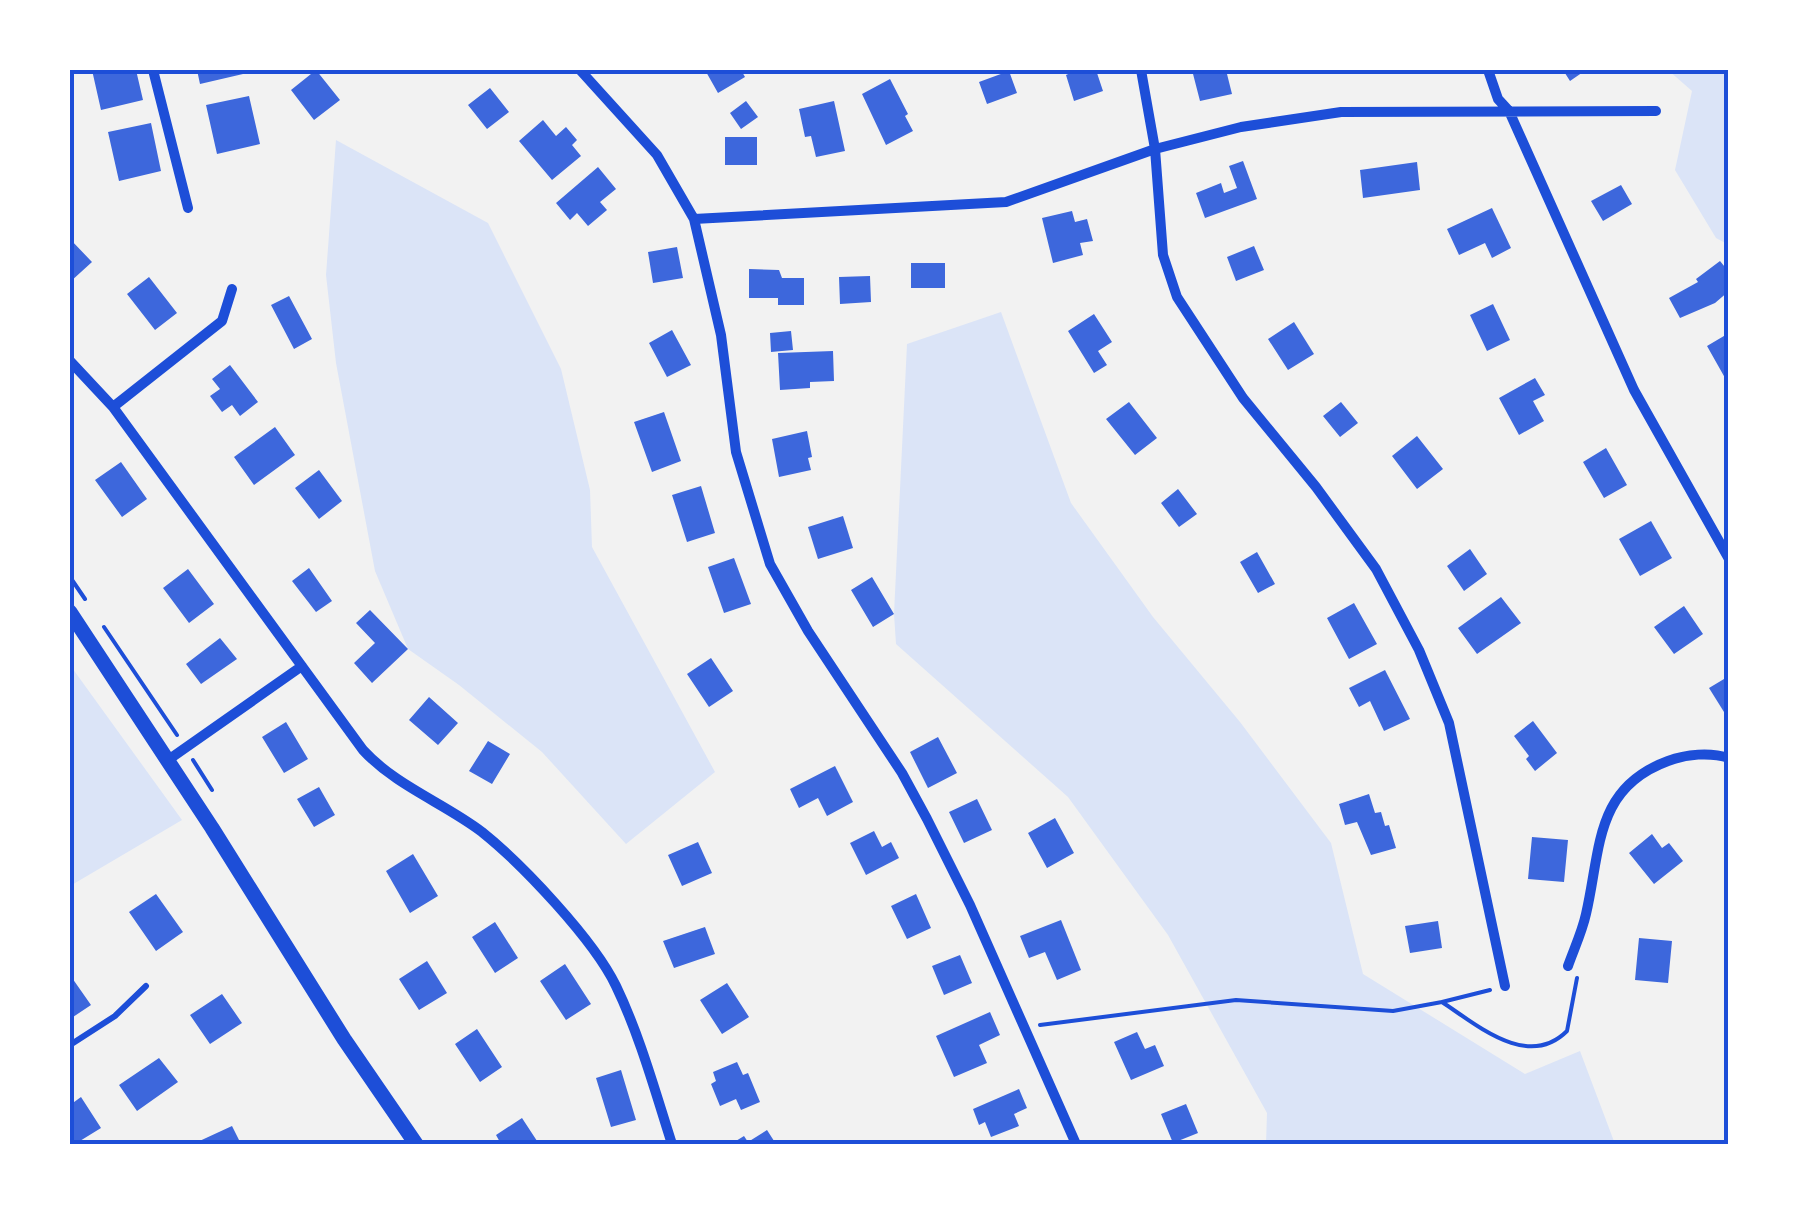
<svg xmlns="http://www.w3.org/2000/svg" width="1799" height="1214" font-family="Lato,sans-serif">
<rect width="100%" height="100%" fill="#f2f2f2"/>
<path fill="#dbe4f7" d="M1668 70H1729V245L1716 238 1675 170 1692 91Z
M336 140 488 223 561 369 590 490 592 547 715 772 626 844 542 752 459 685 408 649 375 571 336 363 326 275Z
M1001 312 1071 503 1153 617 1240 722 1331 843 1363 974 1525 1074 1580 1051 1615 1144H1266L1267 1113 1168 935 1068 797 896 644 894 614 907 344Z
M70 665 182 820 70 886Z"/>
<path fill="#3d67dc" d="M92 70H136L143 100 101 110Z
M197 70H242L243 74 200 84Z
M316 70 340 100 314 120 291 90Z
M705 70H741L745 77 718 93Z
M1077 70H1096L1103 91 1074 101 1066 75Z
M1192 70H1226L1232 94 1200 101Z
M1563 70H1586L1570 81Z
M1009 71 1017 93 987 104 979 82Z
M890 79 908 114 905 116 913 131 886 145 862 94Z
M490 88 509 112 487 129 468 105Z
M249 96 260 144 217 154 206 105Z
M746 101 758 117 741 129 730 113Z
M834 101 845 151 816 157 811 136 805 137 799 109Z
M543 120 556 136 566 127 577 140 572 145 581 156 552 180 519 141Z
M151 123 161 171 119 181 108 132Z
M725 137H757V165H725Z
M1243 161 1257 199 1205 218 1196 193 1221 183 1224 193 1237 188 1229 166Z
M1417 162 1420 190 1363 198 1360 170Z
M598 167 616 189 600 202 607 210 588 226 577 213 570 220 556 203Z
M1621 185 1632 204 1603 221 1591 201Z
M1492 208 1511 248 1492 258 1485 243 1459 255 1447 229Z
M1072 211 1075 222 1087 219 1093 241 1080 243 1083 255 1053 263 1042 218Z
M70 239 92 262 70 282Z
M1254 246 1264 270 1236 281 1227 257Z
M677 247 683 278 653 283 648 252Z
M1720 261 1729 272V291L1715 303 1680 318 1669 298 1698 282 1696 279Z
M911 263H945V288H911Z
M749 269 779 270 782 278H804V305H778V298H749Z
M870 276 871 302 840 304 839 277Z
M149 277 177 313 155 330 127 294Z
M289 296 312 339 294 349 271 305Z
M1493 304 1510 340 1487 351 1470 315Z
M1094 314 1112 342 1098 351 1107 365 1094 373 1068 331Z
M1294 322 1314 354 1288 370 1268 339Z
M672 330 691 365 667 377 649 343Z
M791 331 793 350 771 352 770 333Z
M1729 333V385L1707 346Z
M833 351 834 381 810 382V388L780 390 778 353Z
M230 365 258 402 240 416 232 405 222 412 210 396 220 389 212 379Z
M1535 378 1545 395 1533 401 1544 421 1519 435 1499 398Z
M1129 402 1157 438 1135 455 1106 419Z
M1341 402 1358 423 1340 437 1323 416Z
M664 412 681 461 652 472 634 422Z
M275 427 295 455 254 485 234 457Z
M807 431 812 457 808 458 811 470 779 477 772 439Z
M1417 436 1443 469 1417 489 1392 456Z
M1606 448 1627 485 1604 498 1583 462Z
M121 462 147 499 122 517 95 480Z
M319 470 342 501 319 519 295 488Z
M701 486 715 533 687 542 672 495Z
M1178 489 1197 514 1179 527 1161 503Z
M843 516 853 548 818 559 808 527Z
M1651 521 1672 558 1640 576 1619 539Z
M1470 549 1487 574 1464 591 1447 566Z
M1257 552 1275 584 1258 593 1240 562Z
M734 558 751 604 724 613 708 567Z
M309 568 332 601 316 612 292 581Z
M188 569 214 604 189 623 163 588Z
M872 577 894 614 873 627 851 590Z
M1501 597 1521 623 1477 654 1458 628Z
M1354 603 1377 644 1349 659 1327 618Z
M1684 606 1703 634 1674 654 1654 627Z
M370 610 408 649 372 683 354 663 375 643 356 623Z
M220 638 237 659 201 684 186 664Z
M711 658 733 691 709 707 687 674Z
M1385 670 1410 719 1384 731 1370 701 1359 707 1349 688Z
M1729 676V720L1709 688Z
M429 697 458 723 438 745 409 720Z
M1533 721 1557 753 1535 771 1526 759 1529 756 1514 736Z
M286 722 308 759 284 773 262 737Z
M938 737 957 773 928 788 910 752Z
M488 741 510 754 492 784 469 771Z
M835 766 853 802 827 816 818 798 799 808 790 789Z
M319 787 335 815 314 827 297 799Z
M1369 794 1375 813 1381 812 1385 826 1389 825 1396 848 1371 855 1357 822 1345 825 1339 804Z
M977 799 992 830 964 843 949 812Z
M1055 818 1074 853 1047 868 1028 833Z
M874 831 882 847 891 842 899 858 866 875 850 843Z
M1652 834 1662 848 1669 843 1683 861 1654 884 1629 853Z
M1532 837 1568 840 1564 882 1528 879Z
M698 842 712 873 682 886 668 855Z
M413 854 438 896 410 913 386 871Z
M156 894 183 932 156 951 129 912Z
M916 894 931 928 907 939 891 906Z
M1061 920 1081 970 1057 980 1045 952 1029 958 1020 936Z
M1438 921 1442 948 1410 953 1405 926Z
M495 922 518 958 495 973 472 937Z
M705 927 715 954 674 968 663 941Z
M1639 938 1672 941 1668 983 1635 980Z
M960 955 972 983 944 995 932 966Z
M427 961 447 993 419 1010 399 979Z
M565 964 591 1004 566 1020 540 981Z
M70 975 91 1005 70 1019Z
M727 983 749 1017 722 1034 700 1000Z
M222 994 242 1023 210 1044 190 1015Z
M990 1012 1000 1035 979 1045 987 1063 954 1077 936 1036Z
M477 1029 502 1067 480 1082 455 1044Z
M1137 1032 1145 1049 1155 1045 1164 1066 1131 1080 1114 1042Z
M159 1058 178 1082 137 1111 119 1085Z
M737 1062 743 1075 748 1073 760 1102 741 1110 736 1099 720 1106 711 1084 716 1081 713 1072Z
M621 1070 636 1120 611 1127 596 1078Z
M1019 1089 1027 1108 1014 1114 1019 1126 991 1137 985 1122 979 1125 973 1109Z
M81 1097 101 1128 75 1144 70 1137V1105Z
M1186 1104 1198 1133 1173 1143 1161 1114Z
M522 1118 539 1144H501L496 1135Z
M232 1126 241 1144H193Z
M767 1130 776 1144H731L744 1136 748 1142Z"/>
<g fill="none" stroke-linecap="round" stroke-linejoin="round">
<path stroke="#1d4ed8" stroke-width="4" d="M70 577 85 599
M104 627 177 735
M193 760 212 790
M1490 990 1442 1002C1477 1025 1528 1070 1567 1031L1577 978
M1040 1025 1236 1000 1393 1011 1442 1002"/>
<path stroke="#1d4ed8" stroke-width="6" d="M70 1045 115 1016 146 986"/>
<path stroke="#1d4ed8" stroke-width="10" d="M153 70 188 208
M580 70 657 155 694 219 721 335 736 452 770 564 808 631 902 773 927 819 970 905 1076 1144
M1141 70 1155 149 1163 255 1177 297 1243 398 1316 487 1376 569 1419 650 1449 723 1505 986
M1488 70 1498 99 1509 111 1634 390 1729 559
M694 219 1006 202 1155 149 1241 127 1341 112 1656 111
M70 361 113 407 363 750C396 786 444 803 482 832 522 864 594 940 616 986 640 1036 655 1091 672 1144
M113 407 222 321 232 289
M168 760 302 666
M1568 966C1574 949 1582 932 1586 914 1601 850 1594 788 1668 761 1686 754 1710 752 1729 758"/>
<path stroke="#1d4ed8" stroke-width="15" d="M70 612 212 828 344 1039 416 1144"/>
</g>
<rect width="1799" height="1214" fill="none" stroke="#ffffff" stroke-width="145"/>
<rect x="72" y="72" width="1654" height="1070" fill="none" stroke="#1d4ed8" stroke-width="4"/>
</svg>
